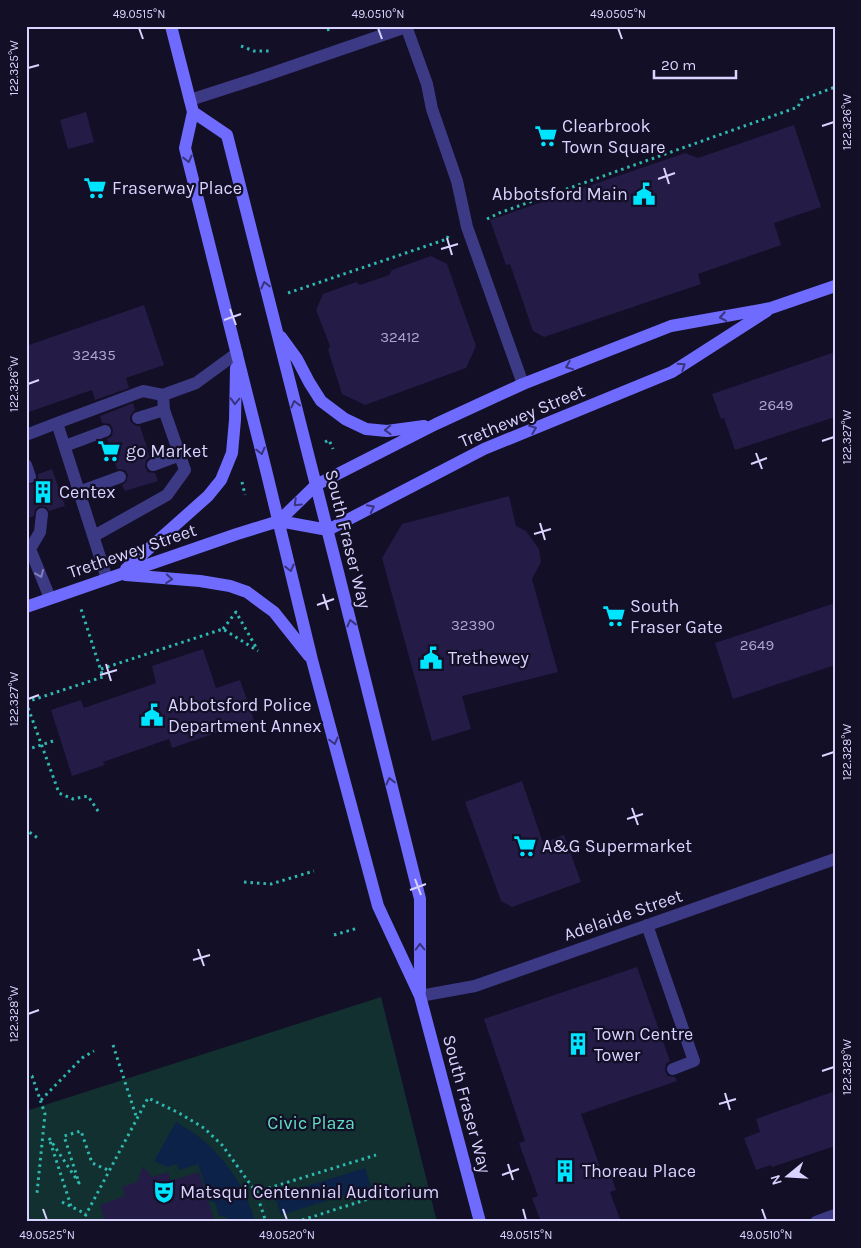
<svg xmlns="http://www.w3.org/2000/svg" width="861" height="1248" font-family="Karla,sans-serif">
<rect width="100%" height="100%" fill="#130f26"/>
<path fill="#12302f" d="M381 997 437 1222H26V1111Z"/>
<path fill="#0c2248" d="M176 1122C183 1127 192 1131 199 1137 224 1156 248 1191 255 1222H232L233 1220 219 1215 215 1202H211L198 1164 179 1170 177 1164 168 1167 154 1161Z
M365 1168 371 1187 281 1215 275 1196Z"/>
<path fill="#241b47" d="M86 112 94 142 68 149 60 120Z
M794 125 821 207 774 223 781 245 698 274 701 284 544 337 533 331 510 264 506 265 490 220 685 153 698 158Z
M431 256 447 264 476 346 466 368 365 405 342 394 328 350 330 346 316 310 323 294 356 282 360 285 389 275 392 270Z
M144 305 164 365 126 378 129 388 95 400 92 390 26 413V346Z
M835 352V417L735 450 724 418 721 419 712 394Z
M133 403 135 410 130 416V421L136 426H140L150 457 146 460 145 467 148 472 155 473 158 481 125 491 122 485 126 482 128 475 125 470 117 469 107 439 112 436 113 429 110 424 102 423 100 416Z
M52 469 65 506 49 511 46 507 39 506 35 510 34 516 26 519V484H33L38 479V474Z
M509 496 516 526 526 531 539 549 541 562 532 579 558 672 462 696 471 729 432 741 382 558 402 524Z
M835 603V665L733 699 715 643Z
M203 649 216 688 240 680 254 720 172 748 169 739 103 762 105 765 72 776 51 710 81 700 84 708 156 683 152 666Z
M522 781 543 843 564 835 581 882 512 907 501 901 465 802Z
M637 967 670 1061 666 1064 665 1071 668 1076 675 1077 677 1081 581 1114 602 1172 609 1170 616 1190 610 1192 621 1222H541L532 1198 538 1196 519 1143 525 1141 484 1019Z
M835 1091V1146L772 1167 771 1165 756 1170 744 1138 760 1132 756 1119Z
M143 1166 152 1177 168 1172 171 1181 199 1172 215 1222H105L100 1205 125 1196 122 1187 137 1182Z"/>
<g fill="none" stroke-linecap="round" stroke-linejoin="round">
<path stroke="#2fb8b0" stroke-width="3" stroke-dasharray="2.5 4" stroke-linecap="butt" d="M327 30 338 26
M241 46 254 51H269
M487 219 499 213 798 107 801 100 835 87
M288 293 447 239 448 236
M325 442 329 440 333 449
M242 482 245 495
M223 629 236 612 257 649
M101 669 223 629 258 651
M26 702 103 677 81 609
M26 702 59 793 73 799 88 796 100 814
M26 750 53 741
M26 827 28 831 39 839
M244 882 271 884 314 871
M334 935 358 928
M113 1045 137 1119
M26 1073 32 1076 45 1114 37 1193
M41 1100 82 1058 94 1051
M256 1192 376 1155
M62 1202 86 1214
M71 1206 49 1138 79 1183 64 1136 81 1131 92 1163 110 1171
M82 1222 148 1098 179 1113 204 1128 222 1145 256 1192 266 1222
M296 1222 387 1193"/>
<path stroke="#3d3a85" stroke-width="12" d="M406 26 427 84 432 109 457 181 467 227 523 384
M190 100 255 79 406 27
M138 418 164 410
M26 435 57 423
M65 446 105 431
M26 465 30 477
M153 465 180 455
M79 492 120 477
M94 536 167 495 185 470 164 410 163 395
M26 547 30 549 50 598
M30 549 40 532 42 514
M107 579 57 423 143 391 163 395 196 383 237 353
M647 925 694 1061 673 1069"/>
<path stroke="#3d3a85" stroke-width="12" d="M420 996 475 986 835 859
M816 1222 835 1215"/>
<path stroke="#6f6bff" stroke-width="12" d="M171 26 193 112 185 148 266 470 312 660 378 906 420 996 480 1222
M193 112 227 135 337 568 420 899V991
M281 337 297 359 309 382 321 401 345 419 366 429 387 431 424 426
M279 521 328 530 484 449 672 372 767 311
M126 569 208 496 221 480 232 453 235 420 236 368
M126 575 200 581 230 586 247 592 274 612 309 656
M26 607 237 534 279 521 316 485 436 424 523 384 671 326 771 308 835 286"/>
</g>
<defs><path id="oneway-chevron" d="M-2-3.5L2.5 0L-2 3.5" fill="none" stroke-width="1.6" stroke-linecap="round" stroke-linejoin="round" transform="scale(1.25)"/></defs>
<g stroke="#38347d">
<use href="#oneway-chevron" transform="translate(188 159) rotate(76)"/>
<use href="#oneway-chevron" transform="translate(265 285) rotate(-104)"/>
<use href="#oneway-chevron" transform="translate(723 317) rotate(170)"/>
<use href="#oneway-chevron" transform="translate(569 366) rotate(158)"/>
<use href="#oneway-chevron" transform="translate(682 366) rotate(-33)"/>
<use href="#oneway-chevron" transform="translate(235 401) rotate(92)"/>
<use href="#oneway-chevron" transform="translate(295 404) rotate(-104)"/>
<use href="#oneway-chevron" transform="translate(533 429) rotate(-22)"/>
<use href="#oneway-chevron" transform="translate(388 430) rotate(178)"/>
<use href="#oneway-chevron" transform="translate(261 451) rotate(76)"/>
<use href="#oneway-chevron" transform="translate(297 503) rotate(136)"/>
<use href="#oneway-chevron" transform="translate(371 508) rotate(-27)"/>
<use href="#oneway-chevron" transform="translate(290 568) rotate(76)"/>
<use href="#oneway-chevron" transform="translate(169 579) rotate(5)"/>
<use href="#oneway-chevron" transform="translate(351 623) rotate(-104)"/>
<use href="#oneway-chevron" transform="translate(334 741) rotate(75)"/>
<use href="#oneway-chevron" transform="translate(390 781) rotate(-104)"/>
<use href="#oneway-chevron" transform="translate(420 947) rotate(-91)"/>
</g>
<use stroke="#837fbc" href="#oneway-chevron" transform="translate(40 574) rotate(67)"/>
<path fill="none" stroke="#d9d4ff" stroke-width="2" d="M139 28 143 39M378 28 382 39M618 28 622 39M28 68 39 65M822 126 834 122M664 168 669 184M658 179 675 173M447 238 452 255M441 249 458 244M230 309 236 325M224 320 241 314M28 384 39 380M822 441 834 437M756 453 762 469M751 464 767 458M540 523 545 540M534 534 551 529M323 594 328 610M317 605 334 599M106 664 111 681M100 675 117 670M28 699 39 695M822 756 834 752M632 808 638 825M627 819 643 814M415 879 421 895M410 890 426 884M198 949 204 966M193 960 210 955M28 1014 39 1010M822 1071 834 1067M725 1093 730 1110M719 1104 736 1099M508 1164 513 1180M502 1175 519 1169M43 1209 47 1220M283 1209 287 1220M523 1209 526 1220M762 1209 766 1220"/>
<defs>
<symbol id="supermarket-bare" viewBox="-9 -9 18 18"><path d="M-6-5.5h2.5l.6 2H6L4.5 2H-2.5L-4.4-4H-6ZM-1.5 3.2a1.3 1.3 0 1 0 .1 0ZM3 3.2a1.3 1.3 0 1 0 .1 0Z" fill="#00e5ff" stroke="#130f26" stroke-width="2.5" paint-order="stroke"/></symbol>
<symbol id="civic-bare" viewBox="-9 -9 18 18"><path d="M-.6-6.5H3V-4.5H.6V-3L4-1V1h2V6H-6V1h2V-1L-.6-3ZM-1.2 2.5V6h2.4V2.5Z" fill="#00e5ff" stroke="#130f26" stroke-width="2.5" paint-order="stroke"/></symbol>
<symbol id="building-bare" viewBox="-9 -9 18 18"><path d="M-4-6H4V6H1V3H-1V6H-4ZM-2.5-4.3h1.7v1.8h-1.7ZM.8-4.3h1.7v1.8H.8ZM-2.5-1h1.7V.8h-1.7ZM.8-1h1.7V.8H.8Z" fill="#00e5ff" stroke="#130f26" stroke-width="2.5" paint-order="stroke"/></symbol>
<symbol id="theatre-bare" viewBox="-9 -9 18 18"><path d="M-5-5.5Q0-4 5-5.5V0Q5 5 0 6Q-5 5-5 0ZM-3.3-2.5H-1v1.5H-3.3ZM1-2.5H3.3v1.5H1ZM-2.8 1Q0 5.5 2.8 1Z" fill="#00e5ff" stroke="#130f26" stroke-width="2.5" paint-order="stroke"/></symbol>
</defs>
<g fill-rule="evenodd">
<use href="#supermarket-bare" x="530" y="120" width="32" height="32"/>
<use href="#supermarket-bare" x="79" y="172" width="32" height="32"/>
<use href="#civic-bare" x="628" y="178" width="32" height="32"/>
<use href="#supermarket-bare" x="93" y="435" width="32" height="32"/>
<use href="#building-bare" x="27" y="476" width="32" height="32"/>
<use href="#supermarket-bare" x="598" y="600" width="32" height="32"/>
<use href="#civic-bare" x="415" y="642" width="32" height="32"/>
<use href="#civic-bare" x="136" y="699" width="32" height="32"/>
<use href="#supermarket-bare" x="509" y="830" width="32" height="32"/>
<use href="#building-bare" x="562" y="1028" width="32" height="32"/>
<use href="#building-bare" x="549" y="1155" width="32" height="32"/>
<use href="#theatre-bare" x="148" y="1176" width="32" height="32"/>
</g>
<g text-anchor="middle" stroke-width="4.5" stroke-linejoin="round" paint-order="stroke">
<g font-size="15" fill="#aca6d1">
<text x="400" y="342">32412</text>
<text x="94" y="360">32435</text>
<text x="776" y="410">2649</text>
<text x="473" y="630">32390</text>
<text x="757" y="650">2649</text>
</g>
<g font-size="18" fill="#d9d4ff" stroke="#130f26" text-anchor="start">
<text x="562" y="132">Clearbrook<tspan x="562" dy="21">Town Square</tspan></text>
<text x="112" y="194">Fraserway Place</text>
<text x="628" y="200" text-anchor="end">Abbotsford Main</text>
<text x="126" y="457">go Market</text>
<text x="59" y="498">Centex</text>
<text x="630" y="612">South<tspan x="630" dy="21">Fraser Gate</tspan></text>
<text x="448" y="664">Trethewey</text>
<text x="168" y="711">Abbotsford Police<tspan x="168" dy="21">Department Annex</tspan></text>
<text x="542" y="852">A&amp;G Supermarket</text>
<text x="594" y="1040">Town Centre<tspan x="594" dy="21">Tower</tspan></text>
<text x="582" y="1177">Thoreau Place</text>
<text x="180" y="1198">Matsqui Centennial Auditorium</text>
</g>
<g font-size="18" fill="#d9d4ff" stroke="#130f26">
<text transform="translate(522 416) rotate(-23)" y="6">Trethewey Street</text>
<text transform="translate(348 539) rotate(76)" y="6">South Fraser Way</text>
<text transform="translate(132 551) rotate(-19)" y="6">Trethewey Street</text>
<text transform="translate(623 915) rotate(-19)" y="6">Adelaide Street</text>
<text transform="translate(467 1104) rotate(75)" y="6">South Fraser Way</text>
</g>
<g font-size="18" fill="#5fe0c0" stroke="#130f26">
<text x="311" y="1129">Civic Plaza</text>
</g>
</g>
<rect width="861" height="1248" fill="none" stroke="#130f26" stroke-width="55"/>
<g transform="translate(788 1176) rotate(252)" stroke="#130f26" stroke-width="4" paint-order="stroke">
<path d="M0-4L9 19L0 12L-9 19Z" fill="#d9d4ff"/>
<text y="-8" font-size="14" font-weight="bold" text-anchor="middle" fill="#d9d4ff">N</text>
</g>
<path d="M654 70v8h82v-8" fill="none" stroke="#d9d4ff" stroke-width="2.5"/>
<text x="661" y="70" font-size="15" fill="#d9d4ff" stroke="#130f26" stroke-width="4" paint-order="stroke">20 m</text>
<rect x="28" y="28" width="806" height="1192" fill="none" stroke="#d9d4ff" stroke-width="2"/>
<g font-size="12" text-anchor="middle" fill="#d9d4ff">
<text x="139" y="18">49.0515°N</text>
<text x="378" y="18">49.0510°N</text>
<text x="618" y="18">49.0505°N</text>
<text transform="translate(14 68) rotate(-90)" y="4">122.325°W</text>
<text transform="translate(847 122) rotate(-90)" y="4">122.326°W</text>
<text transform="translate(14 384) rotate(-90)" y="4">122.326°W</text>
<text transform="translate(847 437) rotate(-90)" y="4">122.327°W</text>
<text transform="translate(14 699) rotate(-90)" y="4">122.327°W</text>
<text transform="translate(847 752) rotate(-90)" y="4">122.328°W</text>
<text transform="translate(14 1014) rotate(-90)" y="4">122.328°W</text>
<text transform="translate(847 1067) rotate(-90)" y="4">122.329°W</text>
<text x="47" y="1239">49.0525°N</text>
<text x="287" y="1239">49.0520°N</text>
<text x="526" y="1239">49.0515°N</text>
<text x="766" y="1239">49.0510°N</text>
</g>
</svg>
